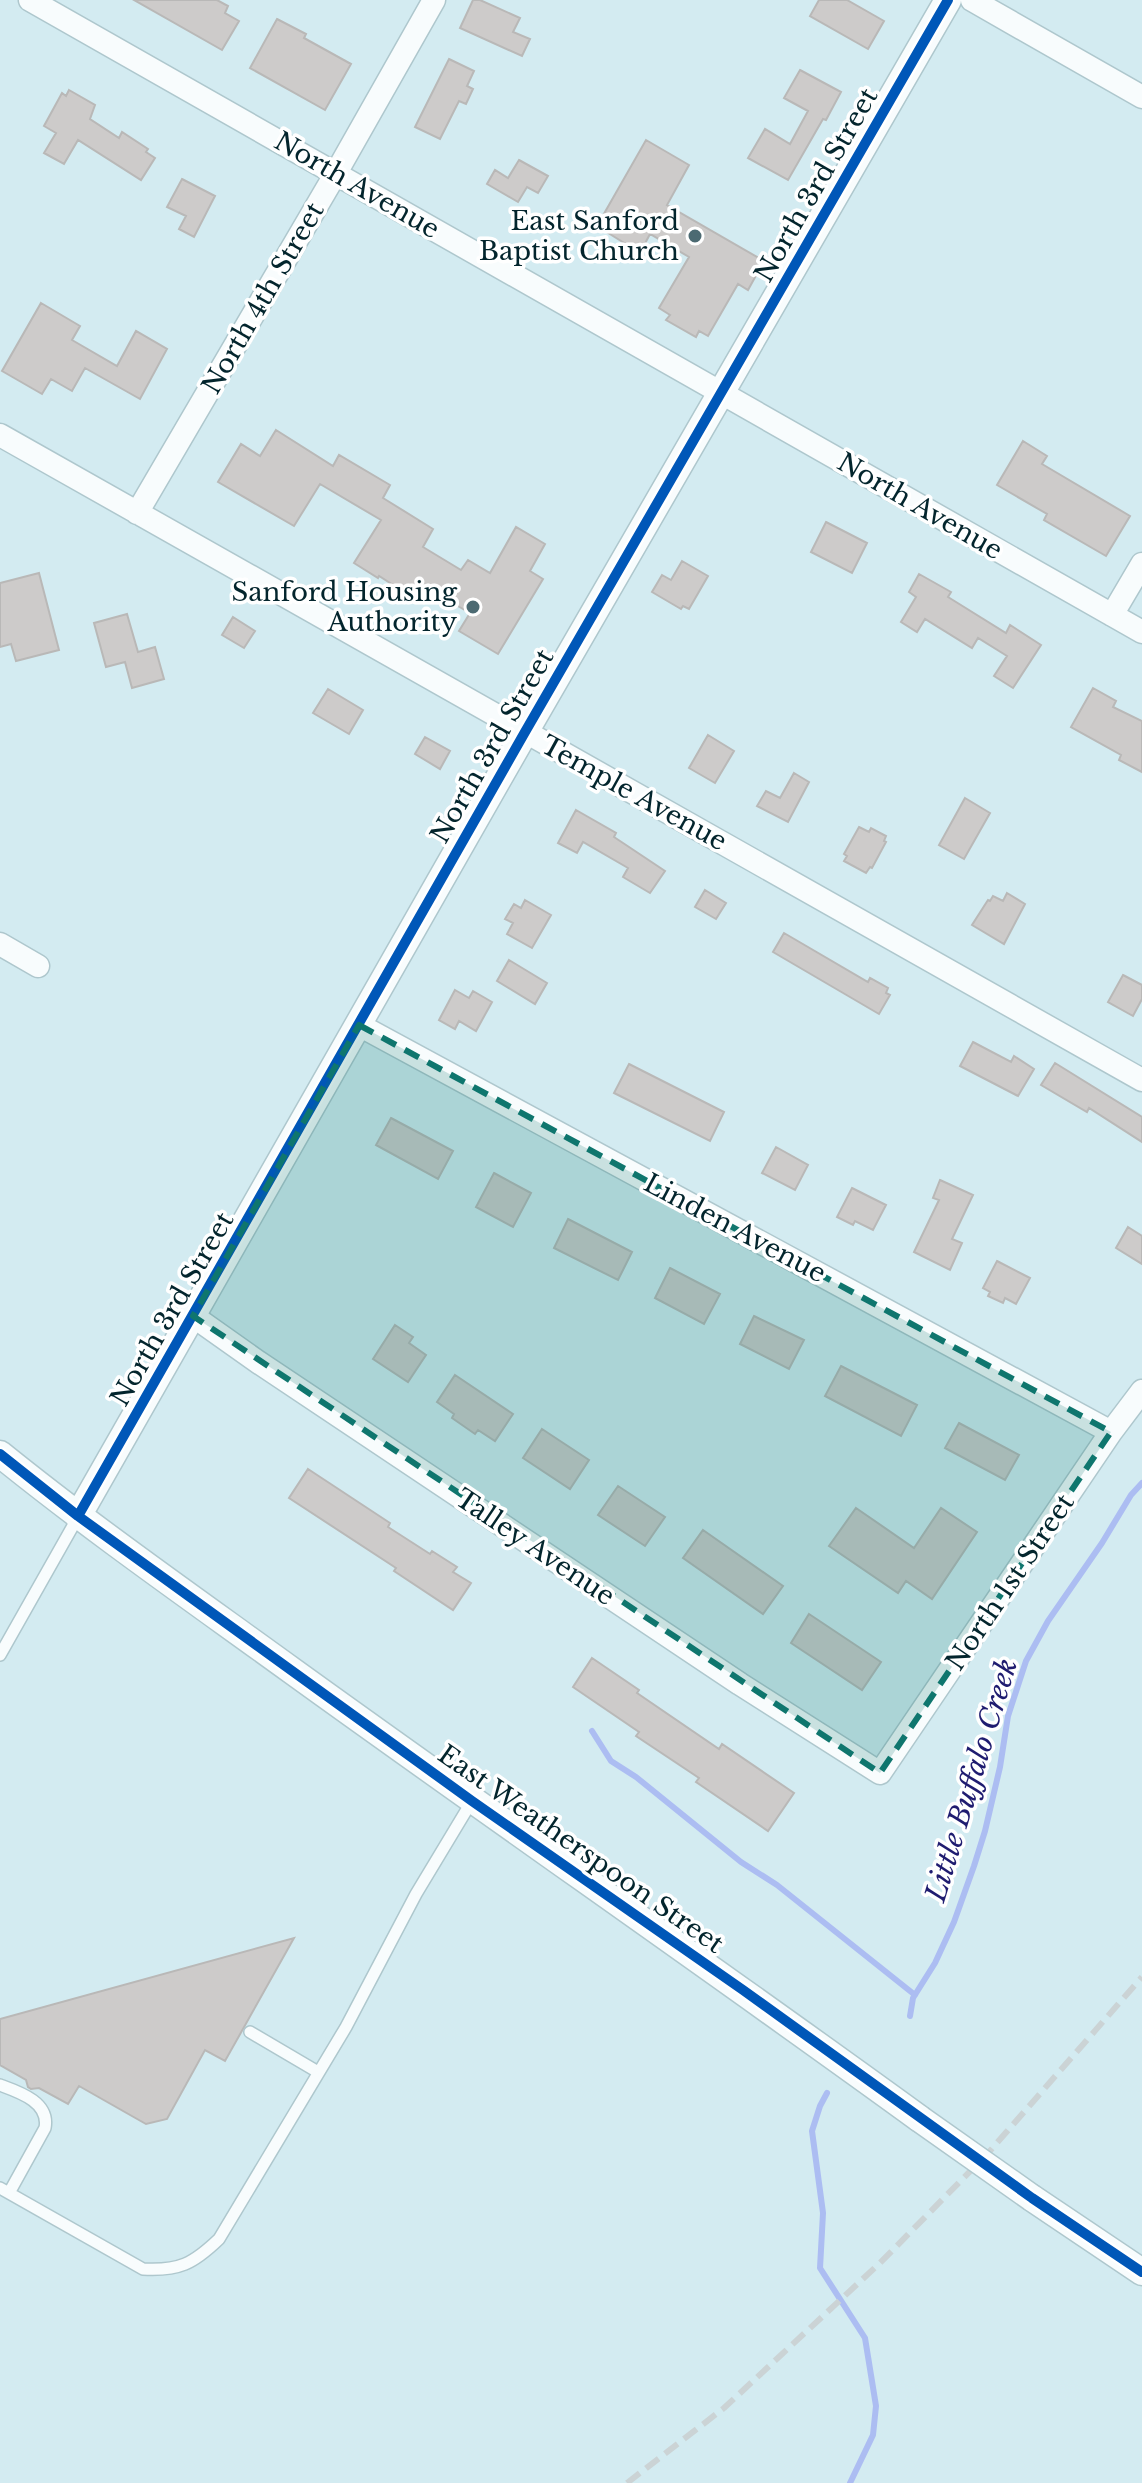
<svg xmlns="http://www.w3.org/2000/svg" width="1142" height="2483" font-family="'Libre Baskerville',serif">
<rect width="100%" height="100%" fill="#d3ebf1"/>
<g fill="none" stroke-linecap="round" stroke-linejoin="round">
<path stroke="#acbdf2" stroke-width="6" d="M592 1731 611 1761 636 1777 741 1862 777 1885 915 1995
M910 2016 913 1998 935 1963 954 1922 974 1866 985 1831 1000 1767 1008 1716 1026 1661 1048 1621 1102 1543 1131 1495 1142 1483
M827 2093 820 2106 812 2131 823 2213 820 2268 865 2338 876 2406 873 2435 850 2483"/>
</g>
<path fill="#cdcbca" stroke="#b9b8b7" stroke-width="2" d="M134 0H217L228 6 225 13 239 21 222 50Z
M473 0H480L520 18 513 32 530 39 522 56 460 28Z
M819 0H847L884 21 868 49 810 16Z
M277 19 306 34 304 38 351 64 325 110 250 68Z
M449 59 474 71 467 86 473 89 466 104 459 101 440 139 415 127Z
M800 70 841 92 826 120 823 119 788 180 748 158 765 129 790 144 808 111 784 98Z
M69 90 95 105 90 119 119 138 122 132 148 149 146 152 155 158 141 180 78 140 64 164 44 153 56 133 44 126 62 93 66 96Z
M646 140 689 165 667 205 764 261 748 290 738 284 708 336 699 331 696 337 666 320 670 315 659 308 689 257 650 234 641 251 634 249 597 226Z
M519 160 548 176 538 193 527 187 518 202 487 184 495 170 508 178Z
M182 179 215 196 194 237 179 229 186 216 167 207Z
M41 303 80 326 72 340 117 366 136 331 167 349 140 399 85 368 72 391 51 379 42 394 2 371Z
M276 430 333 466 339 455 390 485 383 498 433 529 423 547 461 570 468 560 490 573 516 527 545 544 530 571 543 579 498 654 459 631 470 613 428 589 420 602 379 576 378 578 354 563 381 520 320 484 294 526 218 482 241 444 260 456Z
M1023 441 1047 456 1042 464 1130 516 1106 556 1044 520 1047 514 997 485Z
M826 522 867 543 852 573 811 552Z
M682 561 708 576 689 609 683 606 681 609 652 592 662 575 671 580Z
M39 573 59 650 16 661 11 644 0 647V583Z
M919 574 951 592 948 597 1006 633 1010 625 1041 645 1013 688 994 676 1007 656 978 638 972 648 925 619 917 632 901 622 916 597 909 592Z
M127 614 138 652 155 647 164 679 132 688 125 662 106 667 94 623Z
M233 617 255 631 244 648 222 635Z
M1093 688 1116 701 1113 707 1142 721V772L1119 760 1121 755 1071 727Z
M328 689 363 710 349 734 313 713Z
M708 735 734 751 715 783 689 768Z
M425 737 450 751 440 769 415 754Z
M794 773 809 782 788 822 757 806 766 791 780 798Z
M965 798 990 813 964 859 939 845Z
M576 810 616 833 614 837 665 871 650 893 623 877 628 868 583 842 577 853 558 843Z
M859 827 869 832 871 828 886 836 884 841 886 842 872 868 870 867 866 873 844 861 847 856 844 854Z
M705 890 726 903 716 919 695 907Z
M1007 893 1025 904 1004 944 972 925 988 900 990 901 993 896 1003 901Z
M525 900 551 915 532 948 507 934 513 923 505 919 514 904 521 908Z
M784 933 868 982 870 978 888 988 886 993 890 995 879 1014 773 952Z
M509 960 547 983 535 1004 497 981Z
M1123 975 1142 985V999L1133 1016 1108 1002Z
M455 990 469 998 473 991 492 1002 476 1031 459 1021 455 1029 439 1020Z
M973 1042 1011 1062 1014 1056 1034 1069 1018 1096 960 1066Z
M1055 1063 1142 1117V1142L1089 1108 1087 1112 1041 1085Z
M629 1064 724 1112 710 1141 614 1093Z
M391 1118 453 1151 438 1179 376 1145Z
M776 1147 808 1165 795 1190 762 1173Z
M494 1173 531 1193 513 1227 476 1207Z
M940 1180 973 1195 952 1239 962 1243 950 1270 914 1252 939 1200 933 1198Z
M852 1188 886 1205 873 1230 855 1221 853 1225 837 1217Z
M568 1219 632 1252 618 1280 554 1248Z
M1128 1227 1142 1236V1264L1116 1248Z
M997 1261 1030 1278 1016 1304 1005 1298 1003 1303 988 1296 990 1292 983 1288Z
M670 1268 720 1294 704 1324 655 1298Z
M754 1316 804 1340 789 1369 740 1344Z
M395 1325 413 1337 409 1343 426 1355 408 1382 373 1359Z
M841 1366 917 1405 901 1436 825 1396Z
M455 1375 513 1414 495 1441 478 1430 475 1434 452 1418 454 1414 437 1402Z
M959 1423 1019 1455 1005 1480 945 1448Z
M542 1429 589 1460 570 1489 523 1458Z
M308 1469 390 1523 388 1527 430 1554 432 1551 457 1567 453 1572 471 1583 453 1610 394 1571 396 1568 289 1498Z
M618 1486 665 1517 645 1546 598 1515Z
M856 1508 914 1548 941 1508 977 1532 932 1599 906 1581 898 1593 829 1546Z
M703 1530 783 1586 763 1614 683 1558Z
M809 1614 881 1662 862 1690 791 1643Z
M592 1658 639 1690 637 1693 719 1749 722 1744 794 1793 768 1831 696 1782 699 1778 636 1736 639 1732 573 1687Z
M294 1938 225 2061 205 2050 167 2119 146 2124 79 2086 68 2104 39 2088 31 2089 28 2087 26 2080 0 2065V2019Z"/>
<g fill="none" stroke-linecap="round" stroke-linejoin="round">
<defs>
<path id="service" d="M0 1655 78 1517
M250 2032 318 2072
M0 2085C19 2092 50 2102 45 2128L9 2193
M0 2188 143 2269C179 2271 193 2264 219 2239L346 2027 416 1894 472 1801"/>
<path id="minor" d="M30 0 1142 632
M972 0 1142 97
M0 435 1142 1080
M137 513 336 173 434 0
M1112 615 1142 564
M0 944 38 966
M359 1025 1111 1432
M193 1316 258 1362 740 1684 880 1773 1111 1432 1142 1391"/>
<path id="tertiary" d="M0 1454C94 1530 193 1599 291 1670 500 1821 711 1967 920 2119
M78 1516 525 732 948 0
M1032 2198 1142 2272"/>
</defs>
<use href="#service" stroke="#aec7cd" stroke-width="14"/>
<use href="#minor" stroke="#aec7cd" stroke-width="25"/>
<use href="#tertiary" stroke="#aec7cd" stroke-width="29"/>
<use href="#service" stroke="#f8fcfd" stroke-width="11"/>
<use href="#minor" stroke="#f8fcfd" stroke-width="22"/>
<use href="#tertiary" stroke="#f8fcfd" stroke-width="26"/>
<path stroke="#cbd3d5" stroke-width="6" stroke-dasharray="16 8" stroke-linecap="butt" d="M627 2483 724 2408 880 2263 989 2152 1142 1977"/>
<defs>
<path id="tertiary-bridge" d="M920 2119 1032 2198"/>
</defs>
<use href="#tertiary-bridge" stroke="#aec7cd" stroke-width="29" stroke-linecap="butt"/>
<use href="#tertiary-bridge" stroke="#f8fcfd" stroke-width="26"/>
<defs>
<path id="cycleway" d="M0 1454 78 1516 472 1801 743 1990 1032 2198 1142 2272
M78 1516 525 732 948 0"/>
</defs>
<use href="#cycleway" stroke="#fff" stroke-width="15"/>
<use href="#cycleway" stroke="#0057b8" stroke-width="10"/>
</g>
<path fill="#0f766e" fill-opacity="0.2" stroke="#0f766e" stroke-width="6" stroke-dasharray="16 10" stroke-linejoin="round" d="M359 1025 1111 1432 880 1773 193 1316Z"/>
<g fill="#4c6a72" stroke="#fff" stroke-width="3">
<circle cx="695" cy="236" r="8"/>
<circle cx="473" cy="607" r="8"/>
</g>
<g text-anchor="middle" stroke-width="7" stroke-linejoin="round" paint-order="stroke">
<g font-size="26" fill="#03252d" stroke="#fff">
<text transform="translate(357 185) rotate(30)" y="9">North Avenue</text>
<text transform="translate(816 185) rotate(-60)" y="9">North 3rd Street</text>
<text transform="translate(263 298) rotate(-60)" y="9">North 4th Street</text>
<text transform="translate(920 506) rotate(30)" y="9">North Avenue</text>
<text transform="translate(492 746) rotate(-60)" y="9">North 3rd Street</text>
<text transform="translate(634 793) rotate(29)" y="9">Temple Avenue</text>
<text transform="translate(735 1228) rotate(28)" y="9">Linden Avenue</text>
<text transform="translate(172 1309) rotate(-60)" y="9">North 3rd Street</text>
<text transform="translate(535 1547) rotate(34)" y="9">Talley Avenue</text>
<text transform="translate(1010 1582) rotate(-56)" y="9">North 1st Street</text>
<text transform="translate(581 1849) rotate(35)" y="9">East Weatherspoon Street</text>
</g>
<g font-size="26" fill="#03252d" stroke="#fff" text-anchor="end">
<text x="679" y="230">East Sanford<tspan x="679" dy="30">Baptist Church</tspan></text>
<text x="457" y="601">Sanford Housing<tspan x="457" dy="30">Authority</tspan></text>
</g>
<g font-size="28" font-style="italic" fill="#1f1c70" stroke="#fff">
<text transform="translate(971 1780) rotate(-73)" y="10">Little Buffalo Creek</text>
</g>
</g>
</svg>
